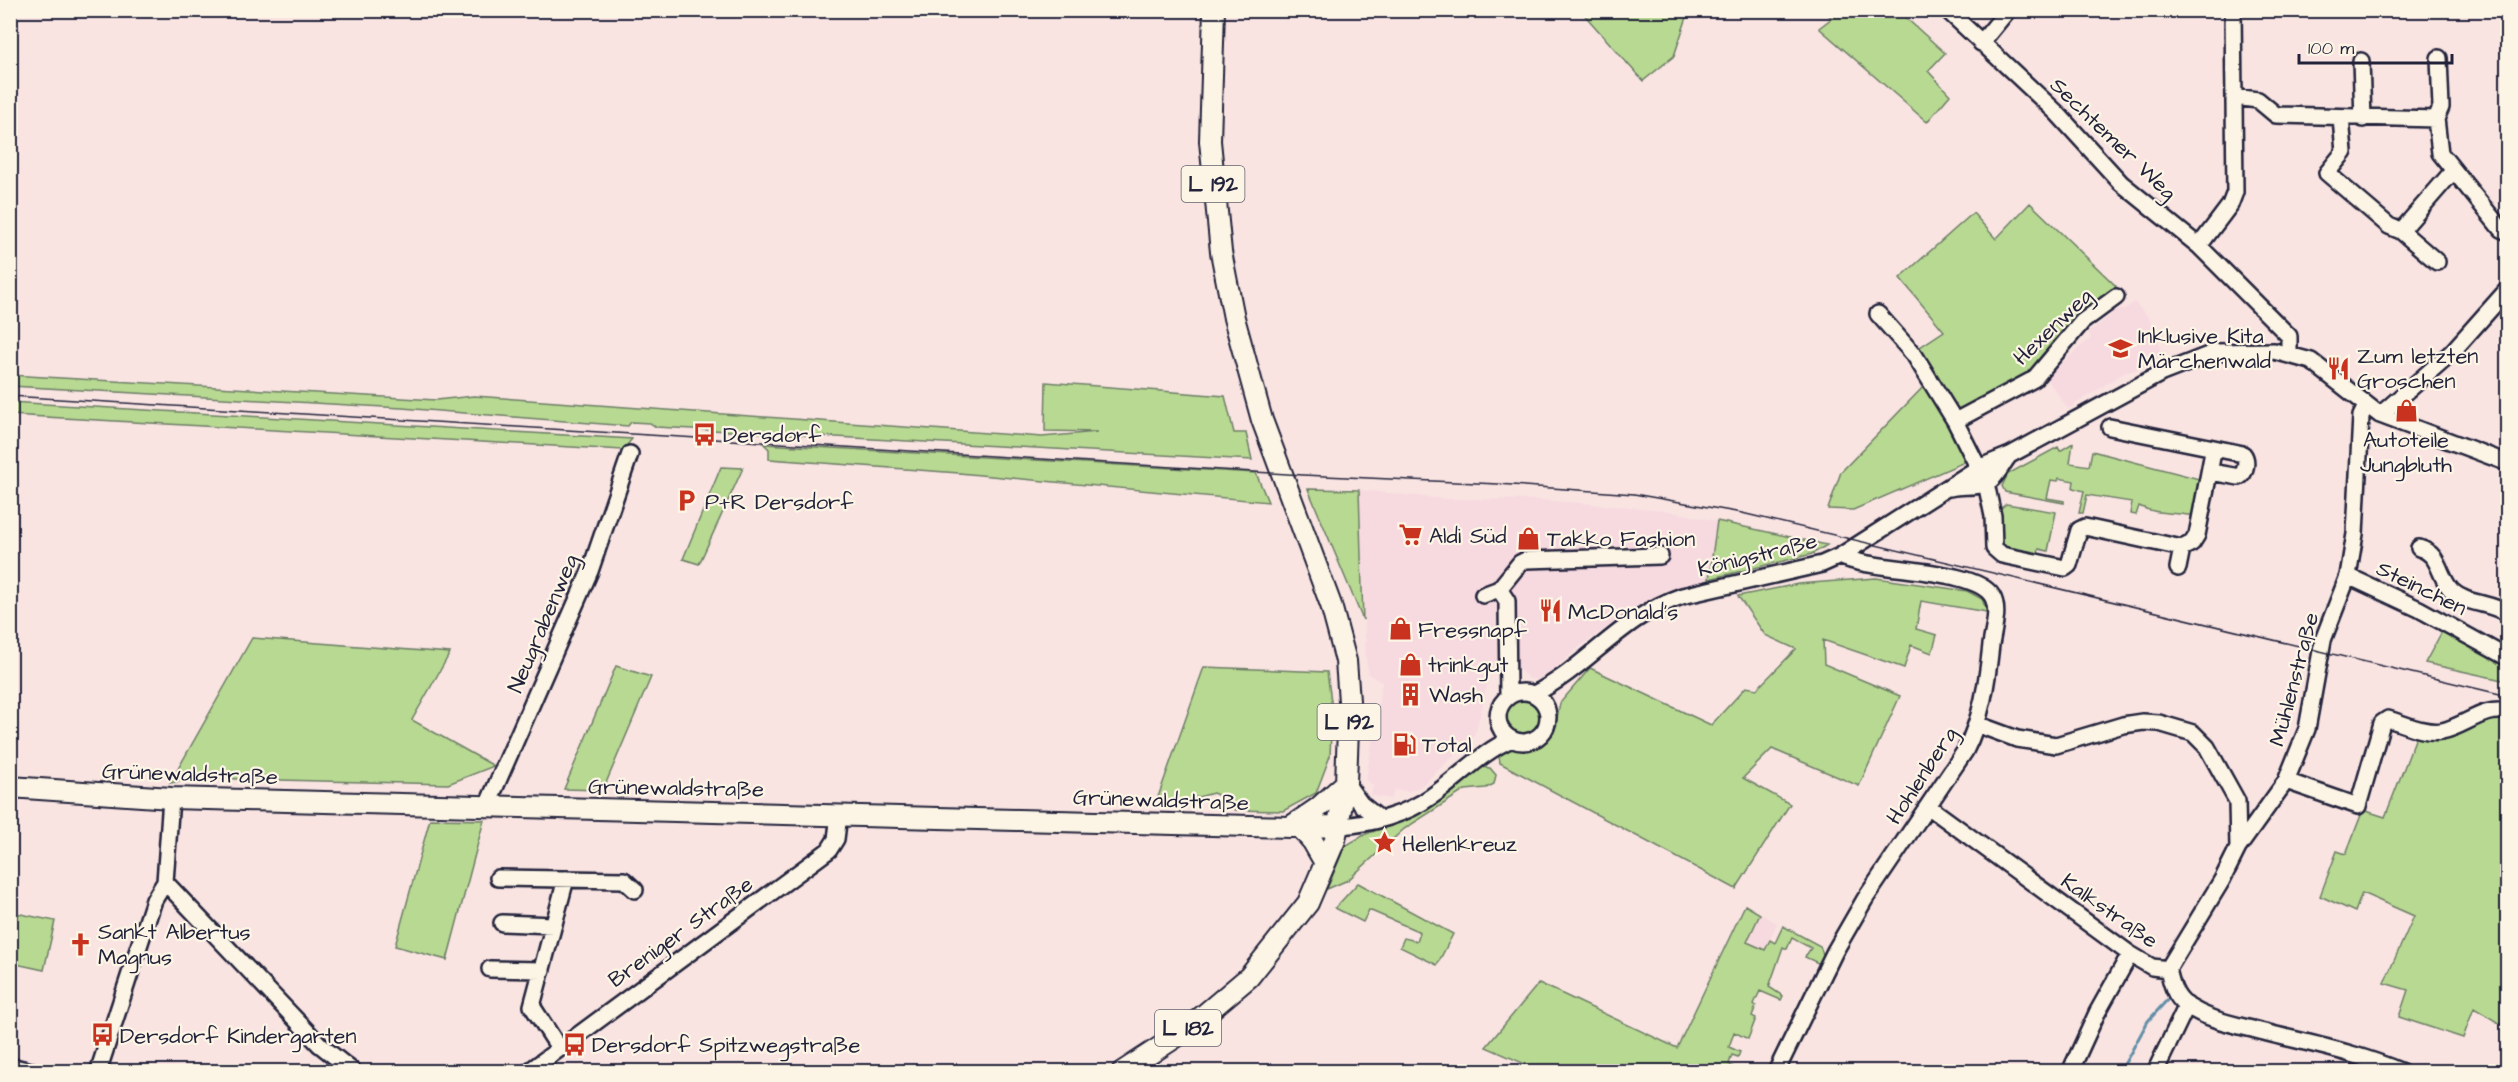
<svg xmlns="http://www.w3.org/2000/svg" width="2518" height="1082" font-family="'Architects Daughter',sans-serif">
<rect width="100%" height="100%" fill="#f9e4e2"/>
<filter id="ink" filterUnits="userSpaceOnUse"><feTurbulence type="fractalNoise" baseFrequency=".0167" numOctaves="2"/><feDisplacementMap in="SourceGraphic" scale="12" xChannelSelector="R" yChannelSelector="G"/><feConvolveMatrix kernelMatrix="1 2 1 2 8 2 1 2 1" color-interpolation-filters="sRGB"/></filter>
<g filter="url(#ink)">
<path fill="#f7d9e0" d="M2134 302 2148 317 2158 335 2161 358 2133 371H2126L2068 409 2046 377 2091 338 2089 332 2109 317 2113 310H2124Z
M1359 490 1445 499 1542 500 1663 510 1717 521 1709 579 1664 591 1633 608 1578 648 1542 680 1530 679 1519 670 1490 673 1476 731 1466 751 1460 750 1420 787 1409 791 1394 790 1391 799 1371 795 1373 785 1366 780 1382 682 1369 675 1366 659Z
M1760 914 1777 923 1765 951 1747 942Z"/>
<path fill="#b8d992" stroke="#6d7e66" stroke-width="1.5" d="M1581 11H1689L1674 56 1643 81Z
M1823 11H1913L1906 18 1945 53 1928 71 1950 95 1927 122 1819 28 1832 18Z
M2030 203 2116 286 2080 314 2025 376 1956 413 1917 349 1944 331 1900 278 1973 213 1996 239Z
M10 375 436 400 474 396 1042 437 1097 432 1045 431 1046 382 1225 396 1234 433H1246L1252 460 656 427 650 423 631 422 628 426 402 408 11 386Z
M1927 383 1967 461 1853 510 1828 509 1841 472Z
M10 402 632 439 623 450 11 415Z
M2073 443 2070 463 2089 466 2092 451 2203 480 2195 516C2174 512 2156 515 2139 506L2136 515 2130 514 2132 502 2087 495 2083 513H2079L2084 491 2073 488 2074 481 2059 478 2058 481 2051 480 2047 498 2064 501V503L2005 492 2002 486 2008 474 2058 447 2060 451Z
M764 444 1256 473 1268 502 959 473 769 459V449Z
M721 467 743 468 699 564 683 559Z
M1308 489 1359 490 1363 620Z
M2006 504 2056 512 2048 551 2039 549 2037 558 2010 551 2003 547 2000 509Z
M1717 521 1827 545 1812 554 1709 579Z
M1876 578 1967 591 1982 599 1987 612 1921 601 1916 629 1937 635 1932 653 1911 645 1904 668 1823 640 1824 664 1900 696 1859 786 1772 749 1743 778 1790 804 1736 889 1500 763 1499 756 1510 748 1524 750 1541 746 1554 733 1560 703 1590 668 1711 725 1746 687 1757 689 1796 649 1765 635 1738 596 1798 584Z
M2445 626 2507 662V681L2425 663Z
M252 638 450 653 412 720 494 766 448 784 200 778 170 783Z
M616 666 651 677 603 790 564 789Z
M1204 667 1327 672 1332 708 1330 756 1316 793 1283 811 1235 810 1232 801 1213 793 1188 800H1157Z
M1505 716a19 19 0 1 1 38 0a19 19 0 1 1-38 0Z
M2498 713 2507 716V1028L2474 1008 2463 1038 2399 1017 2408 990 2384 983 2414 916 2362 893 2355 912 2320 896 2337 851 2346 854 2363 810 2385 817 2418 732Z
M1480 767 1490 768 1496 775 1494 784 1486 788 1465 790 1404 829 1348 880 1327 889 1345 846 1366 834 1412 818 1447 795Z
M430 819 484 820 447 960 395 946Z
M1358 883 1453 934 1437 965 1400 947 1404 938 1417 941 1420 932 1369 910 1363 922 1335 908Z
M1745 905 1760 914 1747 942 1765 950 1770 940 1775 943 1783 926 1820 946 1824 957 1820 964 1805 957 1811 948 1792 938 1787 949 1783 947 1769 987 1783 996 1781 1000 1760 991 1754 1004 1756 1006 1752 1016 1756 1018 1748 1039 1734 1032 1729 1047 1740 1052 1738 1057 1732 1055 1729 1064 1739 1071H1541L1486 1047 1539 983 1677 1048Z
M11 912 55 921 44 970 11 963Z"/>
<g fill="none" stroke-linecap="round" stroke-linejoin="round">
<path stroke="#648fa8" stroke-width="3" d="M2120 1072 2148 1021 2168 999"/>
<defs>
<path id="minor" d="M1947 10 2057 113 2121 183 2199 246 2289 336V353
M1981 43 2008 10
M2361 61 2363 119
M2234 97 2258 100 2276 115 2436 119 2440 153 2501 229 2508 232
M2341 118 2344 152 2327 173 2389 226 2401 231 2453 171
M2436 119 2441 107 2439 58
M2401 231 2437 262
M2199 246 2230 205 2235 192 2233 10
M1878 314 1915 356 1955 421 1986 483 1993 516 1994 548 2002 555 2065 568 2069 565 2079 530 2085 527 2182 548 2192 543 2197 535 2213 452 2209 447 2110 427
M2380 415 2452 352 2508 289
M1955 421 2034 379 2082 322 2116 297
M2209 447 2243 454C2248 460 2246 473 2239 477L2211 472
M1950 488C1964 484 1982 490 1993 478 1999 472 2003 463 2008 457
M2419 548C2441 554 2438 577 2452 591 2467 605 2491 602 2508 614
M2178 568 2182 548
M2348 576 2419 609 2508 658
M1499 589 1507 601 1508 696
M1483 595 1499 589 1520 563 1526 560 1660 556
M1498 717a25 25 0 1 1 50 0a25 25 0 1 1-50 0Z
M1534 694C1589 666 1621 617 1682 596L1822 564 1840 556 1978 468 2010 455 2162 373 2216 352 2274 351 2311 361 2380 415 2508 463
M1979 725 2017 739 2056 745 2123 725 2143 722 2159 723 2193 733 2207 747 2237 801 2238 848
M2286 781 2358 806 2382 723 2388 719C2405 724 2425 734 2442 731 2466 726 2483 706 2508 712
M1346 783 1361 804 1380 819
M487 806 590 571 630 454
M1929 807 2130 954 2152 967 2168 969
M1340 826C1371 824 1406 815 1432 796 1460 777 1481 752 1512 739
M498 878 624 880 635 890
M165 882 320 1045 354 1072
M502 923 554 925
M490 969 542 970
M2168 969 2222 880 2238 848 2286 781 2307 729 2323 640 2348 576 2355 534 2361 416 2366 406
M2168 969C2171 982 2174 996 2186 1005 2209 1021 2238 1025 2264 1032 2311 1044 2358 1053 2402 1072
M559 1048 532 1006 566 879
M10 1066 35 1072
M98 1072 154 900 165 882 171 798
M528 1072 829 850 836 839 839 815
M1776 1072 1835 951 1865 899 1965 751C1982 718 1987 682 1991 645 1993 631 2000 609 1992 596 1975 567 1871 572 1840 556
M2070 1072 2097 1013 2130 954
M2155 1072 2187 1005"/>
<path id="major" d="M10 787 171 798 1290 827 1340 826
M1290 827 1318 808 1346 783
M1300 827 1313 842 1325 863
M1122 1072 1185 1031 1249 977 1308 903 1335 840 1346 783 1349 701 1346 661 1331 605 1262 420 1234 318 1221 252 1210 141 1214 10"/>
</defs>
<use href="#minor" stroke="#22223b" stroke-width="20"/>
<use href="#major" stroke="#22223b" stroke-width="24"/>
<use href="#minor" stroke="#fcf5e5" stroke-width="15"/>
<use href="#major" stroke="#fcf5e5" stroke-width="20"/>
<path stroke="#22223b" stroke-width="1.5" d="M10 396 1303 475 1498 484 1634 494 1742 513 2508 696"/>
</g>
</g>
<defs>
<symbol id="school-bare" viewBox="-9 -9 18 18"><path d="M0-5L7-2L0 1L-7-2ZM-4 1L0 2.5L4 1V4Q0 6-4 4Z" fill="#c8321e" stroke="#fcf5e5" stroke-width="2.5" paint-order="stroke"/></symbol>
<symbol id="restaurant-bare" viewBox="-9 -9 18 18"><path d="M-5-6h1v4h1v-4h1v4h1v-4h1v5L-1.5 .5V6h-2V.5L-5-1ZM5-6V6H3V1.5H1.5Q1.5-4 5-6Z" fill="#c8321e" stroke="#fcf5e5" stroke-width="2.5" paint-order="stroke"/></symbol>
<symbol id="shop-bare" viewBox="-9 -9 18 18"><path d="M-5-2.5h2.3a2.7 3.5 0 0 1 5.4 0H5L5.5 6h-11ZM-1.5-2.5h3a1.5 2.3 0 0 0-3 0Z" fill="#c8321e" stroke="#fcf5e5" stroke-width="2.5" paint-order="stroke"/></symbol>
<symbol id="bus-bare" viewBox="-9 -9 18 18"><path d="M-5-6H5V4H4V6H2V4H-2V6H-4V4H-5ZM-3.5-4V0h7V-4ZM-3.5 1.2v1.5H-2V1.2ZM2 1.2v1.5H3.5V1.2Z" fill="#c8321e" stroke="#fcf5e5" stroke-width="2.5" paint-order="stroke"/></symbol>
<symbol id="parking-bare" viewBox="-9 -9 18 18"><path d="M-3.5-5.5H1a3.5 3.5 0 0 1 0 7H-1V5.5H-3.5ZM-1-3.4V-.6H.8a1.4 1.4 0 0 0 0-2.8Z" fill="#c8321e" stroke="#fcf5e5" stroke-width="2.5" paint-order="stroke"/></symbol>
<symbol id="supermarket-bare" viewBox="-9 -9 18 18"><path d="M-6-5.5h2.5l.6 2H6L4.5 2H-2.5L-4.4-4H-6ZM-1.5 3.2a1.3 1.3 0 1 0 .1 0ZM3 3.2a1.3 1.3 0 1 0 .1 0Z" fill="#c8321e" stroke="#fcf5e5" stroke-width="2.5" paint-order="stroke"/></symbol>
<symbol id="building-bare" viewBox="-9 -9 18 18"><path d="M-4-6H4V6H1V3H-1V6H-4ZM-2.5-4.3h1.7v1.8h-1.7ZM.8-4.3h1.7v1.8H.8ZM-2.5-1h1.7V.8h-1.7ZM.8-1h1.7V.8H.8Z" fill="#c8321e" stroke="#fcf5e5" stroke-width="2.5" paint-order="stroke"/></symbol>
<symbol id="fuel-bare" viewBox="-9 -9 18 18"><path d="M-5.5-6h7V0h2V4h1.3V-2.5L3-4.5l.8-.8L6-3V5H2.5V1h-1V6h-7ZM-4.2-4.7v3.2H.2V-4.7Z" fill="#c8321e" stroke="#fcf5e5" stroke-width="2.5" paint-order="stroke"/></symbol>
<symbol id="sight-bare" viewBox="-9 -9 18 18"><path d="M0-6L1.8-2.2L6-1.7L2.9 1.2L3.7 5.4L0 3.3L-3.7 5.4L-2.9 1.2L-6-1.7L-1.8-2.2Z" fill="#c8321e" stroke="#fcf5e5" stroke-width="2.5" paint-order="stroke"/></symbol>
<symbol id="church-bare" viewBox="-9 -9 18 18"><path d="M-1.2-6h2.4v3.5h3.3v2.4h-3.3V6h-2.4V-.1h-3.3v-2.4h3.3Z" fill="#c8321e" stroke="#fcf5e5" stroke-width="2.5" paint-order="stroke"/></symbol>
</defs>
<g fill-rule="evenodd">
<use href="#school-bare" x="2104" y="332" width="33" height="33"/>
<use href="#restaurant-bare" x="2322" y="352" width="33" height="33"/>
<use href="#shop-bare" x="2390" y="394" width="33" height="33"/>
<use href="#bus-bare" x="688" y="418" width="33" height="33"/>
<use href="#parking-bare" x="670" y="484" width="33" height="33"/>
<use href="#supermarket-bare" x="1394" y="518" width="33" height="33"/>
<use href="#shop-bare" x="1512" y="522" width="33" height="33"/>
<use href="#restaurant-bare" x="1534" y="594" width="33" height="33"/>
<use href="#shop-bare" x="1384" y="612" width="33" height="33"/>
<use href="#shop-bare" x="1394" y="648" width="33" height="33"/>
<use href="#building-bare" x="1394" y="678" width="33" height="33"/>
<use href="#fuel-bare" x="1388" y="728" width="33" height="33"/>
<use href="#sight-bare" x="1368" y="826" width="33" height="33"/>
<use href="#church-bare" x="64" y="928" width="33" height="33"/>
<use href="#bus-bare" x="86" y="1018" width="33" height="33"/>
<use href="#bus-bare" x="558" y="1028" width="33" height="33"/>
</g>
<g text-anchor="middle" stroke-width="4.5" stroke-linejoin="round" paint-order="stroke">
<g fill="#fcf5e5" stroke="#63616e" stroke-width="1.5">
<rect x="1181.5" y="166" width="63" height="36" rx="4.5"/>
<rect x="1317.5" y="704" width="63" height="36" rx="4.5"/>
<rect x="1155" y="1010" width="66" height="36" rx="4.5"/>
</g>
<g font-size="21" font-weight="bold" fill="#22223b">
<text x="1213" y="191">L 192</text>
<text x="1349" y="729">L 192</text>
<text x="1188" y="1035">L 182</text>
</g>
<g font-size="22" fill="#22223b" stroke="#fcf5e5">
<text transform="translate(2114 138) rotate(44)" y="8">Sechtemer Weg</text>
<text transform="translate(2052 326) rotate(-44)" y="8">Hexenweg</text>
<text transform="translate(1757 554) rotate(-14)" y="8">Königstraße</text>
<text transform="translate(2422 587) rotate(26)" y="8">Steinchen</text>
<text transform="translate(542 623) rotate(-67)" y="8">Neugrabenweg</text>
<text transform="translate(2293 679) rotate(-75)" y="8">Mühlenstraße</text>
<text transform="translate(190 773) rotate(2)" y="8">Grünewaldstraße</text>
<text transform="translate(1921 775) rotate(-57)" y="8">Hohlenberg</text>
<text transform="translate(676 787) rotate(1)" y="8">Grünewaldstraße</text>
<text transform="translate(1161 799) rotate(2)" y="8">Grünewaldstraße</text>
<text transform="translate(2110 910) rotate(35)" y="8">Kalkstraße</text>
<text transform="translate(680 931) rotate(-36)" y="8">Breniger Straße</text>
</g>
<g font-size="22" fill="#22223b" stroke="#fcf5e5" text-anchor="start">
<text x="2138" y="343">Inklusive Kita<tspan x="2138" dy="25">Märchenwald</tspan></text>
<text x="2357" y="363">Zum letzten<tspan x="2357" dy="25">Groschen</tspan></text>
<text x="723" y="442">Dersdorf</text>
<text x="2406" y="447" text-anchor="middle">Autoteile<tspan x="2406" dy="25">Jungbluth</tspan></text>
<text x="705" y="509">P+R Dersdorf</text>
<text x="1429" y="543">Aldi Süd</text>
<text x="1547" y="546">Takko Fashion</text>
<text x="1568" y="619">McDonald's</text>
<text x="1418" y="637">Fressnapf</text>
<text x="1428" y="672">trinkgut</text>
<text x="1429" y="702">Wash</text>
<text x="1422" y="752">Total</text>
<text x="1402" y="851">Hellenkreuz</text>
<text x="98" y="939">Sankt Albertus<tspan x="98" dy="25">Magnus</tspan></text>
<text x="120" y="1043">Dersdorf Kindergarten</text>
<text x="592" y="1052">Dersdorf Spitzwegstraße</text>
</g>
</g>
<rect width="2518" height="1082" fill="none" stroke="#fcf5e5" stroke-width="36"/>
<rect x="18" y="18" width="2482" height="1046" fill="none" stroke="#22223b" stroke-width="2" filter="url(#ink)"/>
<path d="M2299 54v9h153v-9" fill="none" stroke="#22223b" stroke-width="3"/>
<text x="2308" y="54" font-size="18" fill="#22223b" stroke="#fcf5e5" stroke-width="4.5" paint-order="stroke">100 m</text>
</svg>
